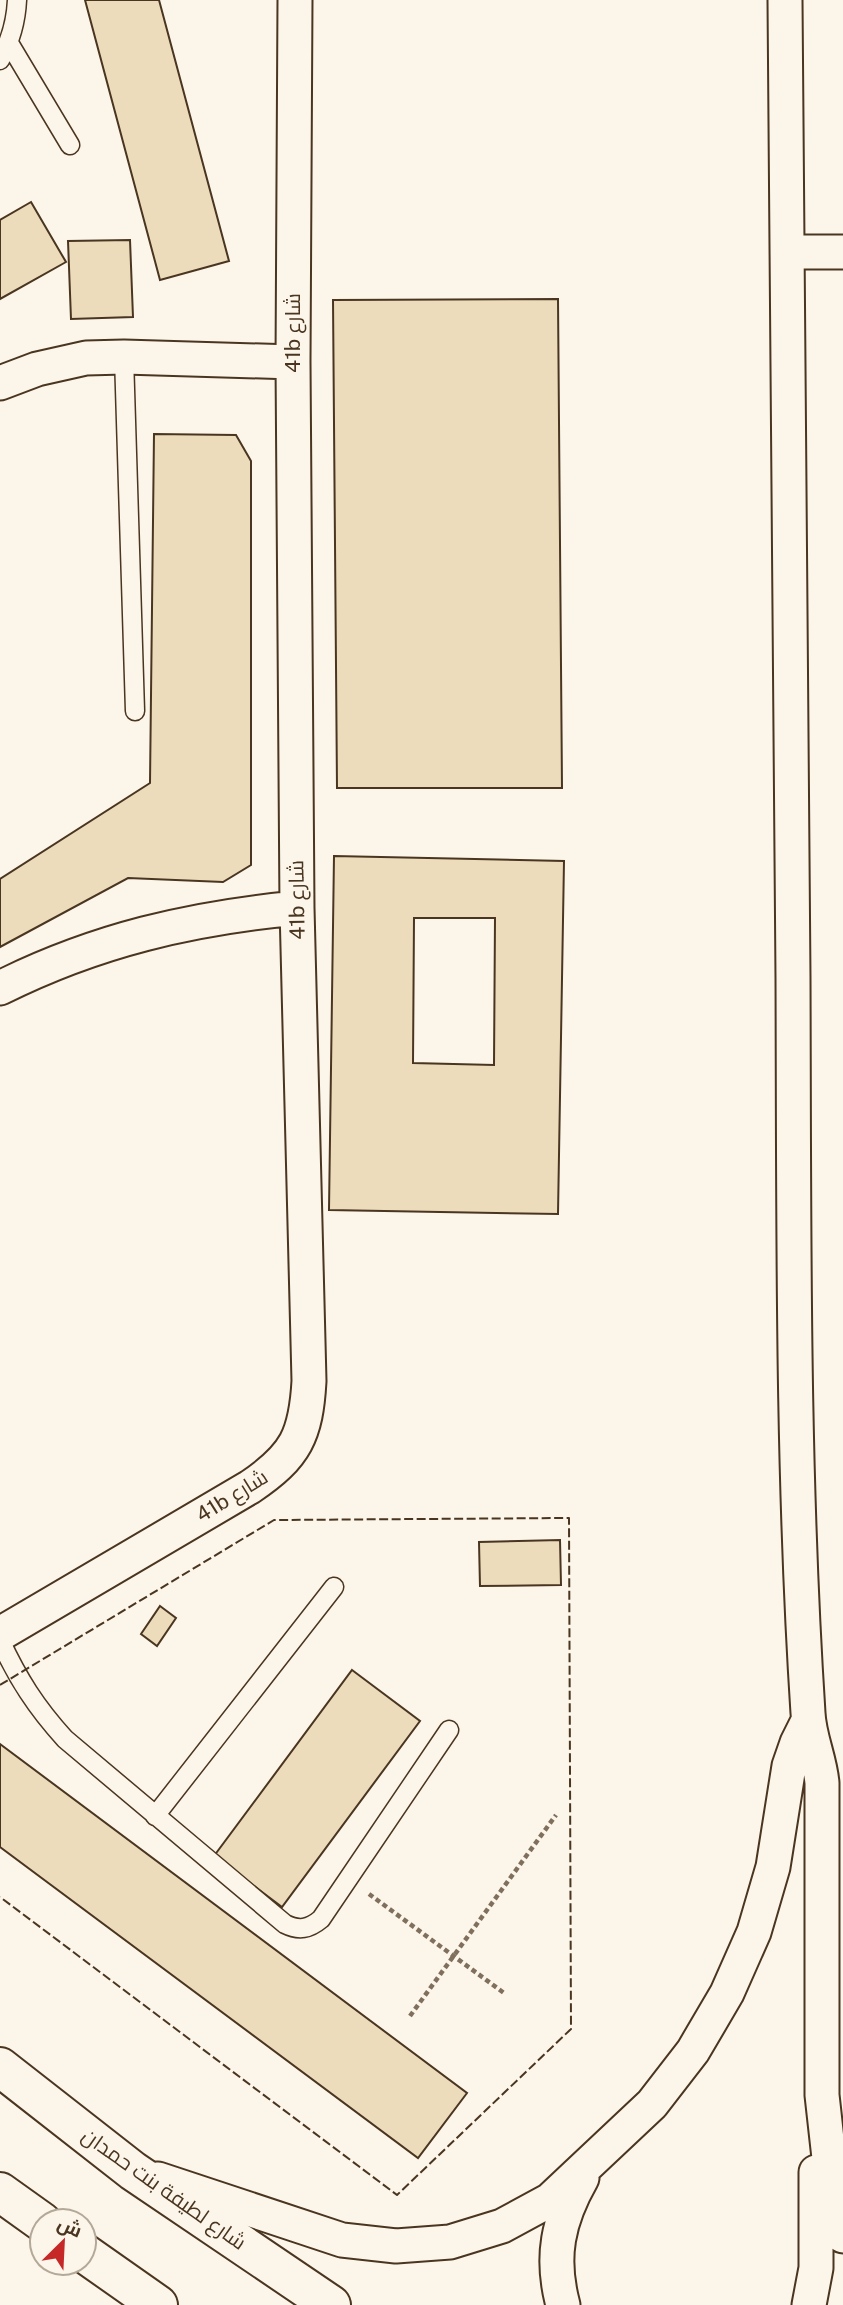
<svg xmlns="http://www.w3.org/2000/svg" width="843" height="2305" font-family="'Public Sans',Cairo,sans-serif">
<rect width="100%" height="100%" fill="#fbf6e9"/>
<path fill="#ecdcbc" stroke="#4a3520" stroke-width="2" fill-rule="evenodd" d="M85 0H159L229 261 160 280Z
M31 202 66 262 0 299V220Z
M130 240 133 317 71 319 68 241Z
M558 299 562 788H337L333 300Z
M154 434 236 435 251 461V865L223 882 128 878 0 947V879L150 783Z
M334 856 564 861 558 1214 329 1210ZM414 918H495L494 1065 413 1063Z
M560 1540 561 1585 480 1586 479 1542Z
M160 1606 176 1618 157 1646 141 1634Z
M352 1670 420 1721 282 1907 214 1856Z
M0 1744 467 2093 418 2158 0 1847Z"/>
<g fill="none" stroke-linecap="round" stroke-linejoin="round">
<defs>
<path id="service" d="M9 43 70 145
M0 60C11 40 16 22 17 0
M124 357 135 711
M0 1640C18 1679 36 1707 65 1739L285 1924C299 1931 309 1929 321 1919L449 1730
M155 1816 334 1587"/>
<path id="minor" d="M785 0C790 326 793 652 793 978 794 1223 792 1468 808 1713 809 1737 820 1759 822 1783V2095L829 2158 843 2236
M789 252H843
M0 383 37 369 86 358 124 357 293 362
M0 988C96 940 191 918 297 908
M0 1634 250 1487C296 1456 306 1435 309 1381L297 908 293 362 295 0
M158 2179 342 2240 396 2246 450 2242 502 2226 550 2200 652 2104 693 2051 727 1993 754 1932 773 1867 789 1766 797 1743 808 1721
M563 2305C550 2257 558 2220 582 2178
M809 2305 816 2268V2172"/>
<path id="primary" d="M0 2067 133 2171 331 2305
M0 2192 42 2222
M84 2253 158 2305"/>
</defs>
<use href="#service" stroke="#4a3520" stroke-width="21"/>
<use href="#minor" stroke="#4a3520" stroke-width="37"/>
<use href="#primary" stroke="#4a3520" stroke-width="42"/>
<path stroke="#7f6f5c" stroke-width="4.5" stroke-dasharray="5 3.5" stroke-linecap="butt" d="M369 1894 504 1993
M410 2016 556 1815"/>
<use href="#service" stroke="#fbf6e9" stroke-width="18"/>
<use href="#minor" stroke="#fbf6e9" stroke-width="33"/>
<use href="#primary" stroke="#fbf6e9" stroke-width="38"/>
<path stroke="#4a3520" stroke-width="2" stroke-dasharray="9 3.5" stroke-linecap="butt" d="M0 1685 274 1520 569 1518 571 2029 397 2195 0 1897"/>
</g>
<g text-anchor="middle" stroke-width="5" stroke-linejoin="round" paint-order="stroke">
<g font-size="21" fill="#4a3520" stroke="#fbf6e9">
<text transform="translate(293 333) rotate(-90)" y="7">41b شارع</text>
<text transform="translate(297 900) rotate(-91)" y="7">41b شارع</text>
<text transform="translate(232 1496) rotate(-32)" y="7">41b شارع</text>
<text transform="translate(164 2189) rotate(35)" y="7">شارع لطيفة بنت حمدان</text>
</g>
</g>
<g transform="translate(63 2242) rotate(24)"><circle r="33" fill="#fbf6e9" stroke="#b4a999" stroke-width="2"/>
<path d="M0-5L12 26L0 18L-12 26Z" fill="#c62828"/>
<text y="-10" font-size="19" font-weight="bold" text-anchor="middle" fill="#4a3520">ش</text>
</g>
</svg>
